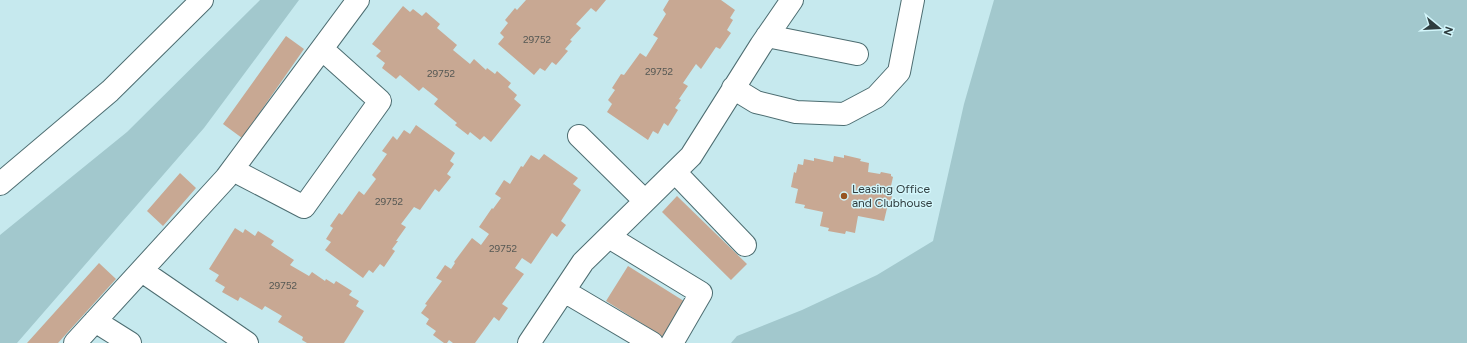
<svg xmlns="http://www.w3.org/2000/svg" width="1467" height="343" font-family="Figtree,sans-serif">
<rect width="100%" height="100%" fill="#c6e9ee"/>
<path fill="#a2c8cd" d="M260 0H299L204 128 17 343H0V235L127 132Z
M994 0H1467V343H731L737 336 802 310 877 275 933 241 964 104Z"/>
<path fill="#c8a893" d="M526 0H606L596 12 591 8 576 24 581 28 570 40 572 41 565 49 568 51 556 65 552 62 545 71 540 68 534 75 498 44 504 37 500 33 508 23 505 20 515 8 517 10Z
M669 0H721L735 10 730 18 733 20 727 30 731 33 720 49 716 47 701 69 696 64 683 83 688 86 679 99 681 100 675 108 678 110 668 126 664 123 658 134 653 131 648 140 607 112 612 104 608 100 615 90 612 88 621 74 624 75 640 53 646 57 658 38 653 35 666 14 663 10Z
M403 6 410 12 413 9 422 16 426 12 440 24 437 28 457 45 453 50 470 64 474 59 486 70 487 68 495 74 497 71 511 83 508 87 517 95 514 99 521 105 491 142 484 136 480 140 470 132 468 135 455 125 457 123 434 104 438 99 423 87 419 91 400 75 396 79 382 68 385 63 376 56 381 51 372 44Z
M286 36 304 49 242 138 223 124Z
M416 125 455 153 450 161 454 164 447 174 451 177 439 192 435 189 420 210 414 207 401 224 406 227 396 241H398L392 249 395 251 384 267 380 264 373 273 369 270 363 278 325 250 331 242 326 239 333 228 330 226 339 213 342 215 359 191 364 195 376 179 372 175 387 154 382 151 393 136 397 140 404 130 410 134Z
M544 154 578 178 573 184 581 190 561 221 566 225 557 237 552 233 531 264 522 258 515 268 524 274 502 304 508 308 499 321 494 317 475 343H453L449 340 447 343H444L433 335 436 331 426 324 429 319 421 313 427 305 425 304 442 281 436 278 445 265 451 269 455 263 454 262 472 238 481 245 489 234 479 227 492 208 493 209 501 198 495 194 504 180 510 184 521 166 523 167 531 155 539 160Z
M844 155 861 159 860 161 869 163 868 172 880 174 881 172 891 174V176L893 177 891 186 894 187 890 204H888L884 221 858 216 855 233 846 231 845 234 828 231 829 228 820 226 823 212 804 208 805 205 795 203 798 189 791 187 794 172 796 173 798 164 803 165 804 159 814 161V158L833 162 834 156 844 158Z
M180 173 196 188 163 226 147 211Z
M677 196 747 264 731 280 662 212Z
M235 228 243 233 245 229 255 236 258 231 274 241 271 245 294 260 290 265 309 276 312 272 325 281 326 279 334 284 336 281 352 291 349 295 359 301 356 306 364 311 344 343H307L302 340 303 337 278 322 282 316 265 306 262 310 240 297 238 301 222 292 225 287 215 281 219 275 209 269Z
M99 263 116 279 58 343H27Z
M628 266 687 303 665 338 606 301Z"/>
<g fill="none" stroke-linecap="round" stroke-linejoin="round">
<defs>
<path id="minor" d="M767 36 857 54
M733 88 756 102 796 112 844 114 876 97 899 72 913 0
M579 136 645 201
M233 170 304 207 380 101 322 49
M675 172 745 245
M609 237 701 293 672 343
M142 271 247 343
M564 291 652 343
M95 321 130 343
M75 343 226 178 358 0
M529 343 583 262 691 156 761 45 792 0"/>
<path id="highway" d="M0 184 110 91 202 0"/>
</defs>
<use href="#minor" stroke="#4d6d71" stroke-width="24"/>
<use href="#highway" stroke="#4d6d71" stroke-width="24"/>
<use href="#minor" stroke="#fff" stroke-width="22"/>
<use href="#highway" stroke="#fff" stroke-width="22"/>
</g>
<circle fill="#965421" stroke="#d3f6fb" stroke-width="1.5" cx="844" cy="196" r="4"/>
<g text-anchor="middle" stroke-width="3" stroke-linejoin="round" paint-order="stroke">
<g font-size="10" fill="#555854">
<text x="537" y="43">29752</text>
<text x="659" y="75">29752</text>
<text x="441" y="77">29752</text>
<text x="389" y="205">29752</text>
<text x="503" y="252">29752</text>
<text x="283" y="289">29752</text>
</g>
<g font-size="12" fill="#2f3d3f" stroke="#d3f6fb" text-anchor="start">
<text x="852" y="193">Leasing Office<tspan x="852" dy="14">and Clubhouse</tspan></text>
</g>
</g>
<g transform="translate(1439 28) rotate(108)" stroke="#d3f6fb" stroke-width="3" paint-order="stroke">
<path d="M0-3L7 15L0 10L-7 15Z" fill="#2f3d3f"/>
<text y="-6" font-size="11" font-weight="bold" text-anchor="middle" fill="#2f3d3f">N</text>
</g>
</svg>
